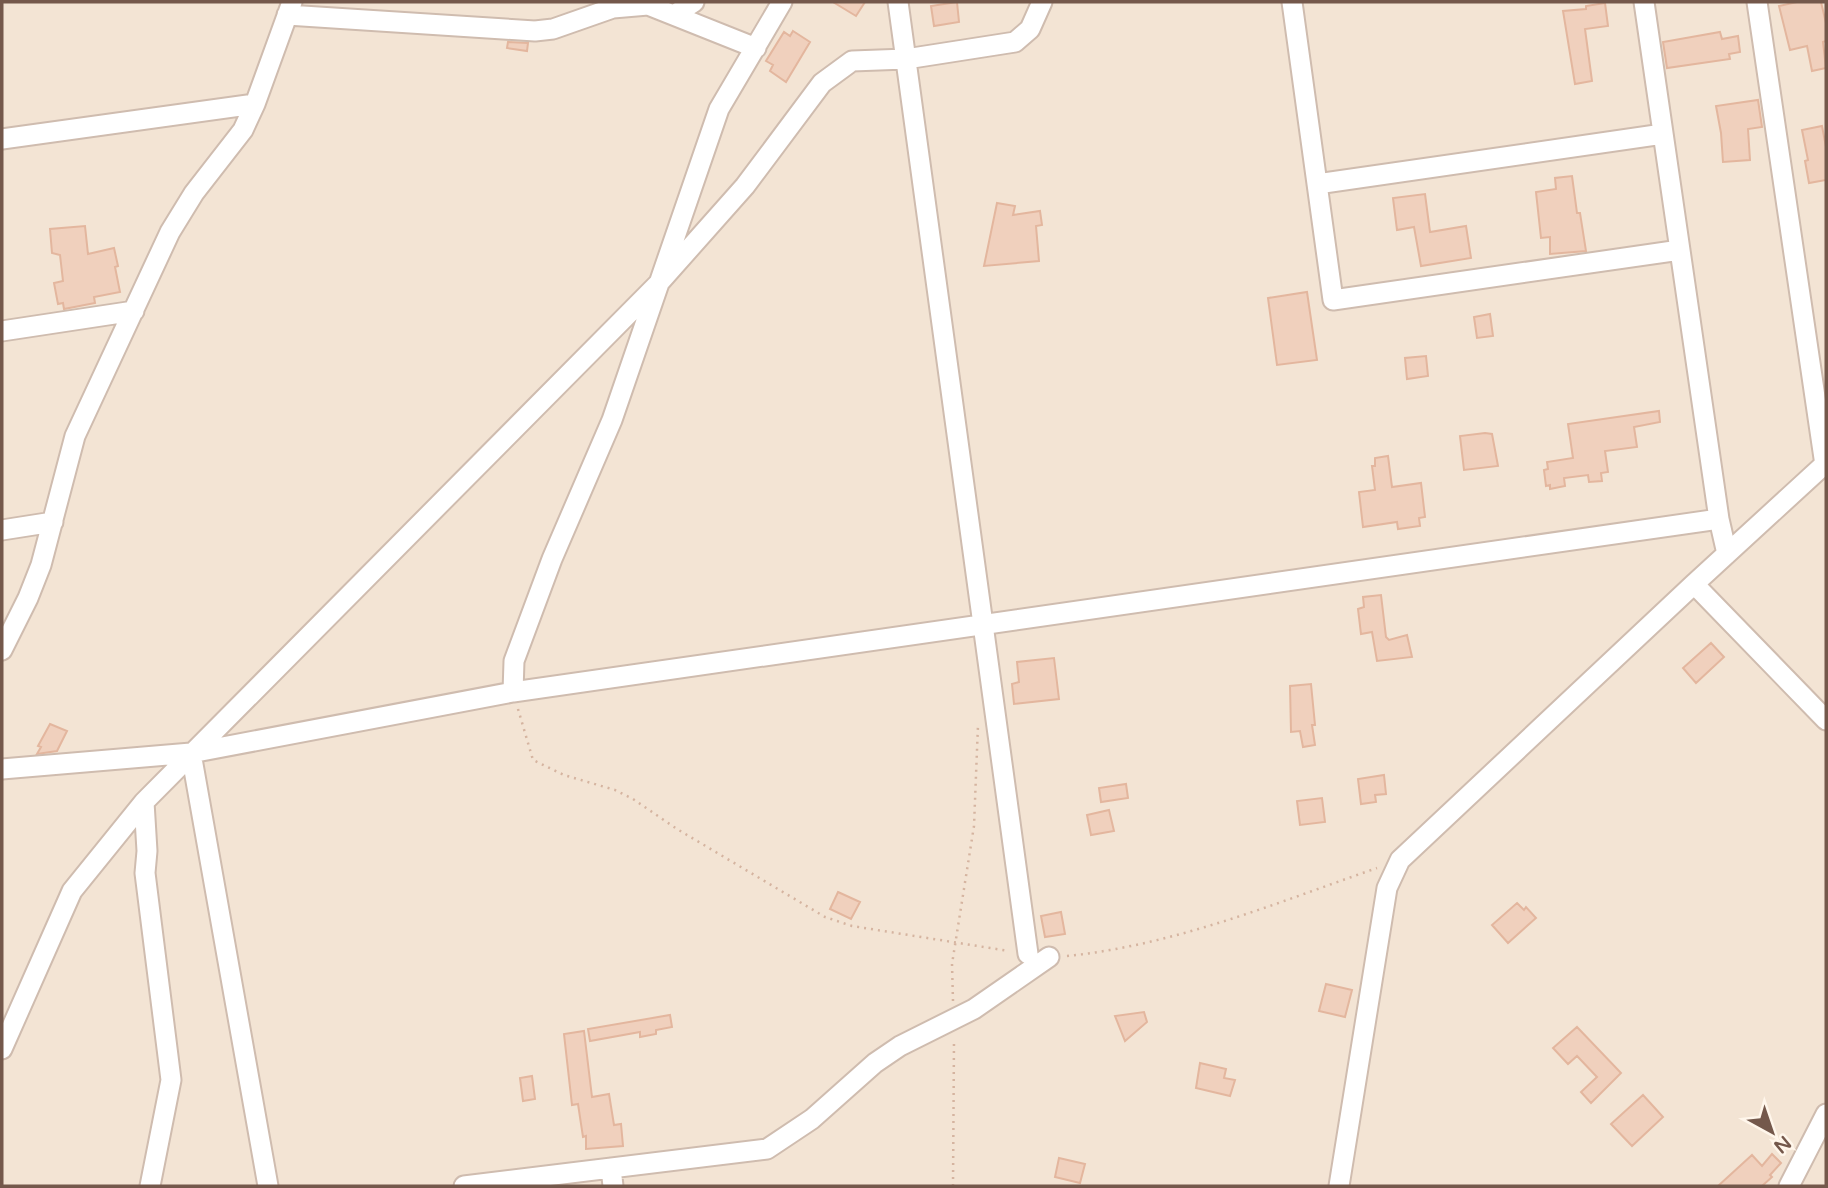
<svg xmlns="http://www.w3.org/2000/svg" width="1828" height="1188" font-family="'Varela Round',sans-serif">
<rect width="100%" height="100%" fill="#fcf2e5"/>
<path fill="#f3e4d4" d="M2 2H1826V1186H2Z"/>
<path fill="#f0d0bd" stroke="#e3b69e" stroke-width="2" d="M833 2H865L856 16Z
M957 2 959 22 934 26 931 6Z
M1797 2H1821L1826 23V41L1823 42 1826 68 1812 71 1807 46 1790 50 1779 6Z
M1605 3 1608 26 1585 29 1592 81 1575 84 1563 11 1586 9V6Z
M793 31 810 42 786 82 770 71 773 65 766 61 784 32 790 36Z
M1720 32 1722 39 1738 36 1740 52 1729 54 1730 59 1667 68 1663 42Z
M508 42 528 43 527 51 507 48Z
M1758 100 1762 127 1748 129 1750 160 1723 162 1721 133 1716 106Z
M1822 126 1826 147V180L1809 183 1805 161 1808 160 1802 130Z
M1572 176 1577 213H1580L1586 251 1550 254V237L1541 238 1536 192 1556 189 1555 178Z
M1425 194 1430 232 1466 226 1471 258 1421 266 1414 227 1397 230 1393 198Z
M997 203 1015 206 1013 215 1040 211 1042 225 1036 226 1039 261 984 266Z
M85 226 88 254 114 248 118 266 115 267 120 292 94 297 95 303 64 309 63 303 58 304 54 283 63 281 60 255 52 253 50 229Z
M1307 292 1317 360 1277 365 1268 298Z
M1490 314 1493 336 1477 338 1474 317Z
M1426 356 1428 376 1407 379 1405 358Z
M1659 411 1660 422 1634 427 1637 447 1605 451 1608 472 1601 473 1602 481 1589 482 1588 475 1564 478 1565 486 1550 489V485L1546 486 1544 470 1548 469 1547 462 1573 458 1568 424Z
M1485 433 1492 434 1498 466 1464 470 1460 436Z
M1388 456 1392 487 1421 483 1425 517 1419 518 1420 526 1398 529 1397 522 1363 527 1359 492 1375 490 1372 466H1375V458Z
M1381 595 1386 637 1389 640 1407 635 1412 657 1377 661 1372 632 1361 634 1358 609 1364 607 1363 597Z
M1711 643 1724 657 1696 683 1683 668Z
M1054 658 1059 699 1014 704 1012 684 1019 682 1017 662Z
M1311 684 1315 725H1312L1315 745 1303 747 1300 731 1291 732 1290 686Z
M50 724 67 731 57 751 37 754 41 747 38 746Z
M1384 775 1386 794 1375 795 1376 802 1361 804 1358 779Z
M1126 784 1128 798 1101 802 1099 788Z
M1322 798 1325 822 1300 825 1297 801Z
M1109 810 1114 831 1091 835 1087 815Z
M838 892 860 902 851 919 830 909Z
M1517 903 1524 910 1526 907 1536 918 1508 943 1492 925Z
M1061 912 1065 934 1045 937 1041 916Z
M1326 984 1352 990 1345 1017 1319 1011Z
M1144 1012 1147 1022 1125 1041 1115 1016Z
M670 1015 672 1027 656 1030V1034L640 1037V1032L590 1041 588 1029Z
M1577 1027 1621 1073 1591 1103 1581 1092 1597 1077 1577 1056 1568 1064 1553 1048Z
M584 1031 592 1097 609 1094 614 1125 621 1124 623 1146 586 1149V1136L583 1137 578 1104 572 1105 564 1034Z
M1200 1063 1226 1069 1224 1078 1235 1080 1230 1096 1196 1088Z
M532 1076 535 1099 523 1101 520 1078Z
M1643 1095 1663 1117 1632 1146 1611 1124Z
M1772 1154 1781 1163 1770 1175 1772 1177 1762 1186H1718L1752 1155 1762 1166Z
M1059 1158 1085 1164 1080 1183 1055 1177Z"/>
<g fill="none" stroke-linecap="round" stroke-linejoin="round">
<defs>
<path id="street" d="M898 2 1028 954
M1292 2 1333 300 1680 250
M1644 2 1719 519 1727 554
M1757 2 1825 465
M287 15 535 31 553 29 613 8 648 5 756 48
M674 15 694 2
M2 139 255 104
M1317 184 1663 134
M2 331 134 311
M2 530 53 522
M1694 584 1826 720
M2 650 28 598 41 565 75 436 170 232 194 193 243 130 255 104 292 2
M513 692 514 661 552 559 612 420 719 109 782 2
M191 753 268 1186
M2 769 191 753 513 692 1719 519
M144 802 147 851 145 873 171 1080 150 1186
M2 1049 72 891 144 802 658 284 745 186 822 83 852 61 906 59 1015 42 1030 29 1042 2
M611 1168 613 1186
M464 1186 767 1149 812 1119 875 1063 900 1046 974 1009 1049 957
M1339 1186 1387 888 1400 860 1694 584 1826 463
M1789 1186 1826 1114"/>
</defs>
<use href="#street" stroke="#cfbcaf" stroke-width="23"/>
<path stroke="#d5b4a0" stroke-width="2.5" stroke-dasharray="2 5" stroke-linecap="butt" d="M518 709 533 760 564 775 615 790 633 799 677 829 825 917 852 926 1009 951
M1067 956C1175 945 1276 903 1377 868
M953 1001 952 964 974 826 978 725
M953 1186 954 1039"/>
<use href="#street" stroke="#fff" stroke-width="19"/>
</g>
<rect width="1828" height="1188" fill="none" stroke="#74584b" stroke-width="7"/>
<g transform="translate(1772 1132) rotate(140)" stroke="#fff6eb" stroke-width="5" paint-order="stroke">
<path d="M0-5L12 26L0 18L-12 26Z" fill="#74584b"/>
<text y="-10" font-size="19" font-weight="bold" text-anchor="middle" fill="#74584b">N</text>
</g>
</svg>
